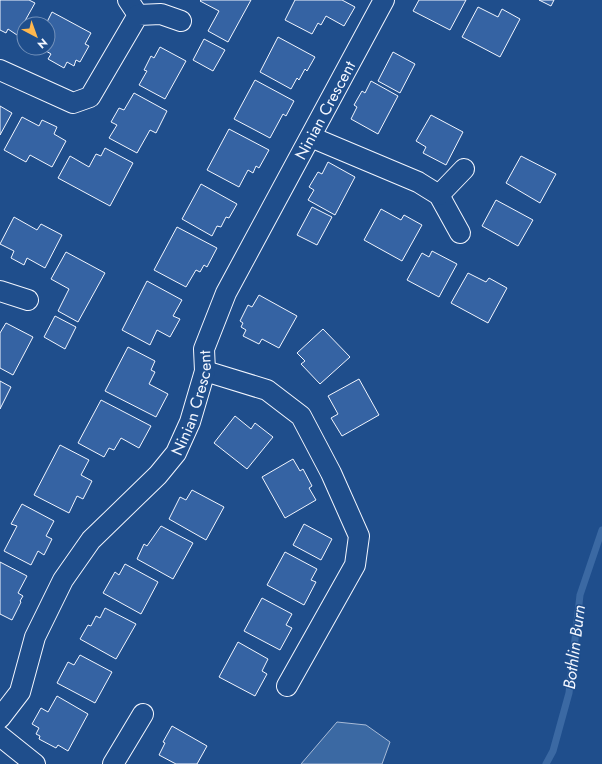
<svg xmlns="http://www.w3.org/2000/svg" width="602" height="764" font-family="Jost,sans-serif">
<rect width="100%" height="100%" fill="#1f4e8c"/>
<path fill="#3b69a3" stroke="#a8bbd7" d="M337 722 366 725 390 742 382 764H301Z"/>
<g fill="none" stroke-linecap="round" stroke-linejoin="round">
<path stroke="#3b69a3" stroke-width="7" d="M546 764 553 751 569 693 580 595 602 530"/>
</g>
<path fill="#3563a3" stroke="#f2f6ff" d="M0 0H29L35 3 17 35 8 29 6 33 0 30Z
M201 0H251L228 42 208 31 219 11 200 1Z
M295 0H342L355 7 344 26 326 16 321 25 318 23 312 34 285 20Z
M419 0H466L450 30 413 11Z
M539 0H554L551 6Z
M478 7 498 17 502 9 520 19 500 57 462 37Z
M52 12 91 33 85 44 89 46 80 62 76 60 74 66 67 62 64 68 48 59 51 54 41 48H48V24H46Z
M278 37 315 57 307 71 305 69 299 80 297 78 291 89 260 72Z
M204 39 225 50 213 71 193 60Z
M160 47 186 61 165 99 139 85 147 71 144 70 151 56 154 58Z
M393 52 415 64 400 93 378 81Z
M255 80 294 101 286 116 283 114 270 138 234 119Z
M371 81 398 96 378 134 351 119 357 107 354 105 362 91 365 93Z
M134 93 167 111 156 133 150 130 137 153 109 138 117 125 111 122 119 108 124 110Z
M0 106 12 113 0 135Z
M431 115 463 132 446 165 423 153 426 147 416 141Z
M22 117 39 126 42 120 57 127 54 134 66 141 52 167 30 155 26 162 4 150Z
M229 129 269 150 259 168 256 166 253 173 248 170 239 187 207 170Z
M105 148 133 163 110 206 58 178 70 156 89 167 96 154 101 156Z
M521 156 556 174 540 203 506 183Z
M328 162 355 177 335 215 308 200 314 190 309 187 318 172 322 174Z
M201 184 237 204 229 218 226 217 221 227 217 226 212 236 182 219Z
M496 200 533 220 518 246 482 226Z
M312 207 332 217 317 245 297 235Z
M381 209 401 220 404 215 422 225 402 261 364 240Z
M14 217 37 230 41 224 62 235 45 268 27 258 24 265 11 258 14 251 0 244Z
M177 227 217 248 207 267 204 265 200 272 196 270 186 287 154 270Z
M432 251 457 264 439 297 407 280 422 253 429 257Z
M66 252 105 273 78 322 58 311 69 289 51 279Z
M468 273 486 282 489 278 507 288 488 323 451 303Z
M147 281 182 300 173 316 180 319 170 337 157 330 150 345 122 330Z
M259 295 297 316 279 348 262 339 259 344 243 336 246 330 241 327 243 323 240 321 248 305 252 307Z
M55 316 76 327 65 349 44 337Z
M6 323 33 337 13 375 0 368V333Z
M323 329 350 357 320 384 301 364 305 361 297 353Z
M128 347 155 361 151 370 155 372 149 384 168 394 156 417 105 391Z
M359 379 379 415 342 436 331 418 338 414 328 396Z
M0 381 11 387 0 409Z
M101 400 151 426 139 448 121 438 114 450 109 448 104 457 78 443Z
M235 416 251 429 255 423 273 437 247 469 214 443Z
M60 445 89 460 81 475 92 481 83 499 77 496 69 513 34 495Z
M293 459 300 471 303 469 312 486 309 488 316 500 285 518 262 477Z
M192 490 224 507 206 540 169 519 180 497 186 500Z
M22 504 54 521 46 536 52 539 44 555 38 551 31 565 4 551 17 526 11 524Z
M304 524 332 539 321 560 293 545Z
M161 526 193 543 173 579 137 559 144 544 147 546Z
M285 552 317 569 311 580 316 582 304 605 267 585Z
M0 562 27 576 18 593 23 596 20 601 21 602 12 620 0 614Z
M125 564 158 582 141 614 103 593 115 572 119 575Z
M262 598 292 614 286 625 292 628 280 650 244 631Z
M105 608 136 624 116 659 80 639 88 625 91 626 96 616 100 618Z
M238 642 268 659 262 671 267 674 255 696 219 677Z
M80 655 112 672 95 703 57 683 68 662 74 665Z
M57 696 88 714 68 751 58 745 56 748 39 739 40 736 36 734 39 728 32 724 41 708 48 712Z
M172 726 207 746 197 764H176L159 755 165 743 163 742Z"/>
<g fill="none" stroke-linecap="round" stroke-linejoin="round">
<defs>
<g id="street">
<path d="M128 0 138 15"/>
<path d="M0 70 73 103 90 97 138 15 161 14 181 21"/>
<path d="M311 137 418 182 439 195 460 233"/>
<path d="M439 195 464 169"/>
<path d="M0 291 28 300"/>
<path d="M205 371 267 390 301 416 331 473 359 536 355 565 287 686"/>
<path id="s1" d="M0 718 20 692 35 637 63 580 91 540 158 475 176 453 190 422 205 371 204 349 226 293 384 0"/>
<path d="M0 736 35 764"/>
<path d="M113 764 143 714"/>
</g>
</defs>
<use href="#street" stroke="#f2f6ff" stroke-width="22"/>
<use href="#street" stroke="#1f4e8c" stroke-width="20"/>
</g>
<g text-anchor="middle" stroke-width="3" stroke-linejoin="round" paint-order="stroke">
<g font-size="16" fill="#f2f6ff" stroke="#1f4e8c">
<text dy="6" stroke="none"><textPath href="#s1" startOffset="701">Ninian Crescent</textPath></text>
<text dy="6" stroke="none"><textPath href="#s1" startOffset="377">Ninian Crescent</textPath></text>
</g>
<g font-size="17" font-style="italic" fill="#f2f6ff" stroke="#1f4e8c">
<text transform="translate(574 647) rotate(-83)" y="6">Bothlin Burn</text>
</g>
</g>
<g transform="translate(36 36) rotate(139)"><circle r="19" fill="#1f4e8c" stroke="#7391ba"/>
<path d="M0-3L7 15L0 10L-7 15Z" fill="#ffb74d"/>
<text y="-6" font-size="11" font-weight="bold" text-anchor="middle" fill="#f2f6ff">N</text>
</g>
</svg>
